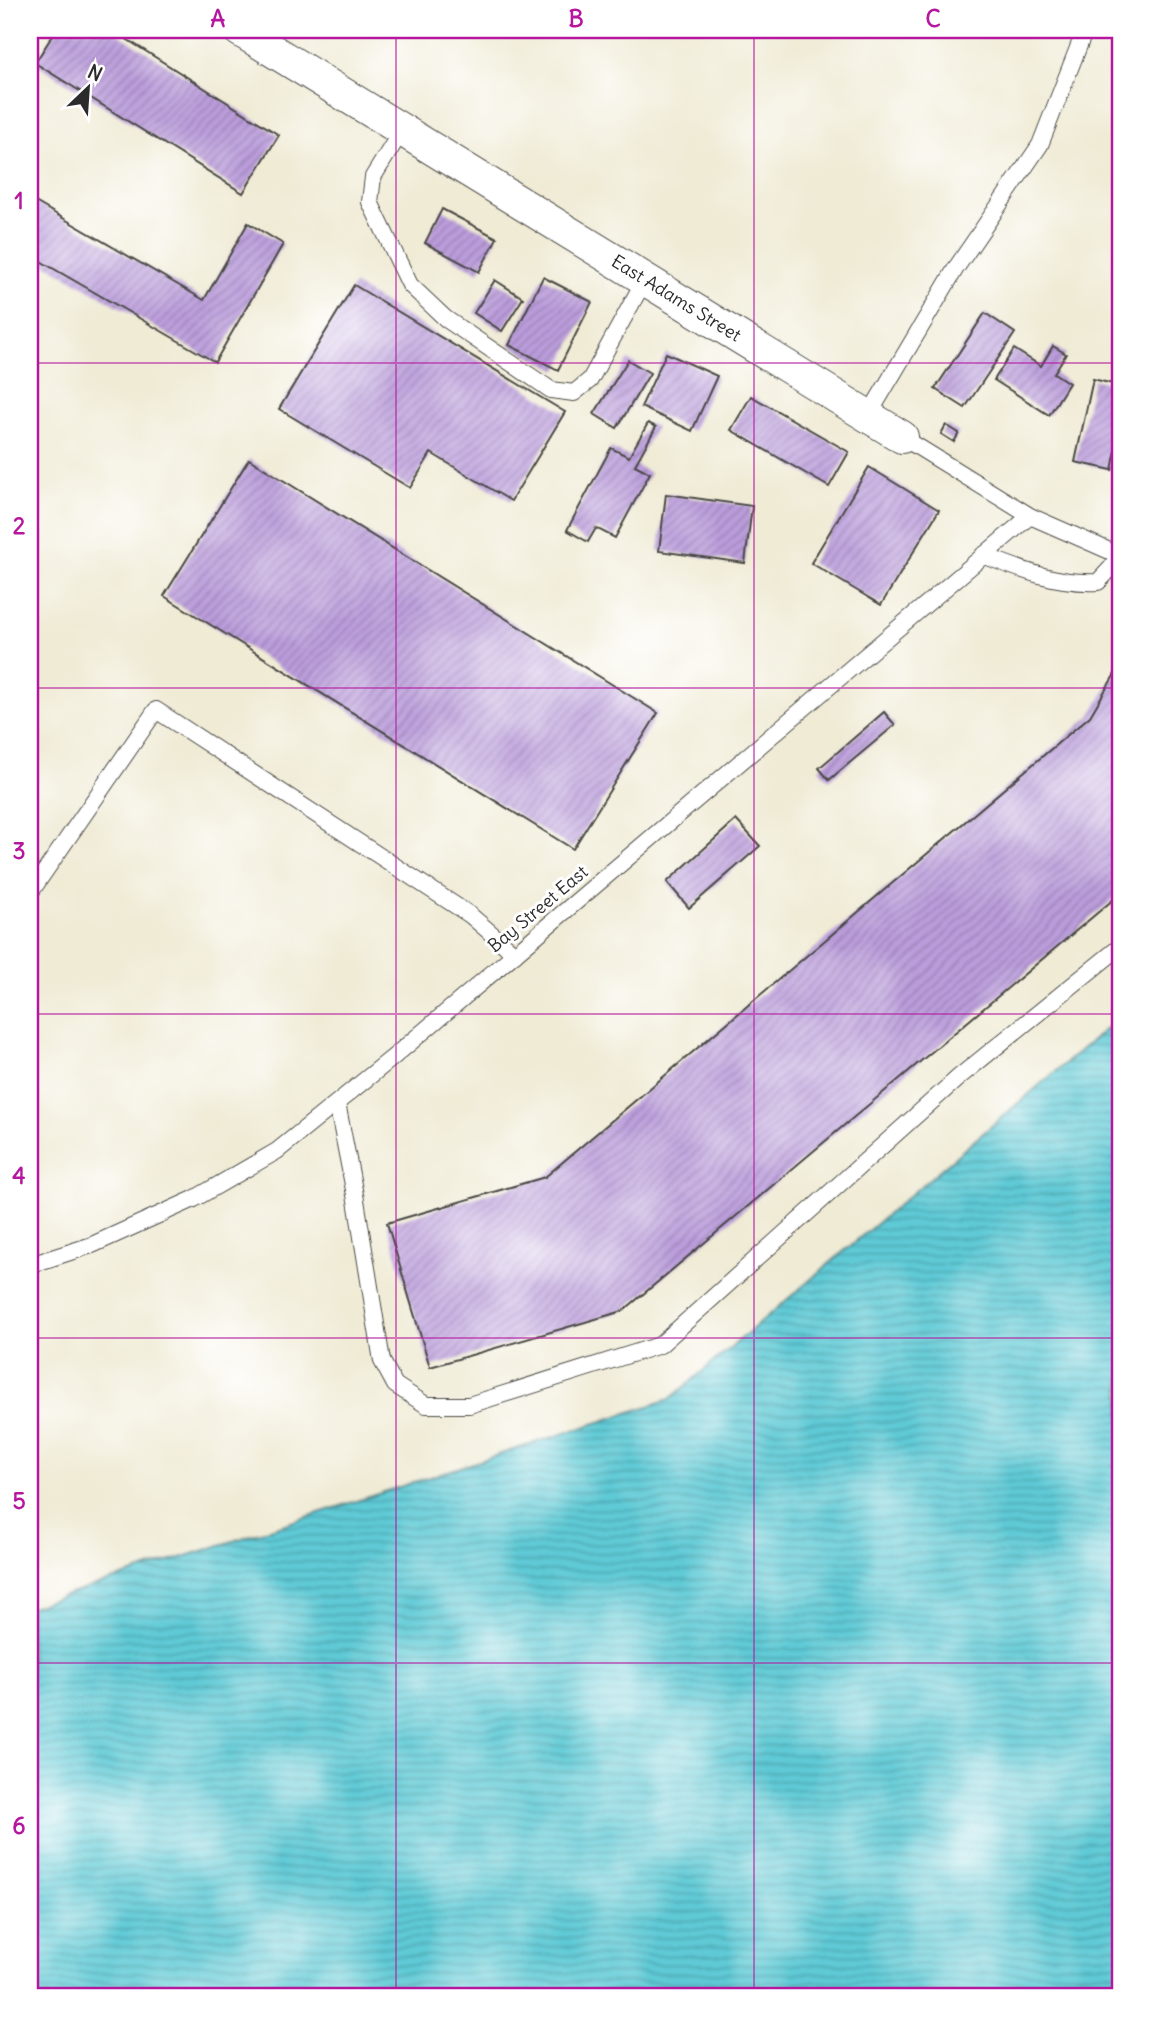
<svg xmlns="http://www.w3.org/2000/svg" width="1151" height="2027" font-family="Delius,sans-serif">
<defs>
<pattern id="water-rules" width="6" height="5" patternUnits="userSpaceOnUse" patternTransform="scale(1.75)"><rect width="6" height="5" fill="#5ecad6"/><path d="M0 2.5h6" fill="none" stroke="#4ea4ae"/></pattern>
<pattern id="building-hatch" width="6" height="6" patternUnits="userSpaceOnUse" patternTransform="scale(1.75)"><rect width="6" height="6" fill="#bb9ddc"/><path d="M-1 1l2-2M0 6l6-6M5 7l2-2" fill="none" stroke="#9880b3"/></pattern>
</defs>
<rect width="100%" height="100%" fill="#fff"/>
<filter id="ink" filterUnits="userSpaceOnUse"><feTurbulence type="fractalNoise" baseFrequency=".0143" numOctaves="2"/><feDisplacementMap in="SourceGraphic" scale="14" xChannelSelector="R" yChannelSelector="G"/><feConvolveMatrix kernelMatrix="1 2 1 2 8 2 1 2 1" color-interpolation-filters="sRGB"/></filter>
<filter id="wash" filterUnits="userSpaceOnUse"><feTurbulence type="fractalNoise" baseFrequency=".00686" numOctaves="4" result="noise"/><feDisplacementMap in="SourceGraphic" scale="28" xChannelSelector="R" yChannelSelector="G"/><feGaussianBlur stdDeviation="1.57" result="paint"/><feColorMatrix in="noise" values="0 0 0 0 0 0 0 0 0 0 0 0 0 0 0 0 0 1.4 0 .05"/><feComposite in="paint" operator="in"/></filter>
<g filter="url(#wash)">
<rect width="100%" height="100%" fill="#f0ebd5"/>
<path fill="url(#water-rules)" stroke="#447a80" stroke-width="2" d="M1121 1016V1997H30V1607L670 1399Z"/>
<g id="blocks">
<path fill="url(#building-hatch)" d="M56 30H112L279 135 243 193 35 63Z
M30 199 204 300 248 223 283 244 215 362 30 255Z
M442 209 497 238 479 272 425 243Z
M543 277 592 302 558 370 509 345Z
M495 280 523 298 502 331 474 313Z
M354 285 565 412 511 501 431 453 410 488 279 409Z
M985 313 1015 333 965 408 935 389Z
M1053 346 1066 354 1054 373 1069 383 1049 415 994 380 1014 349 1041 366Z
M666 353 717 376 692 431 641 407Z
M628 360 650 373 617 428 594 414Z
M1093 379 1121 386V425L1112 470 1075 462Z
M751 396 849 452 829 487 731 430Z
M648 423 656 427 635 465 650 473 615 538 596 528 588 542 567 530 611 448 629 457Z
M946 425 959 433 954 442 941 434Z
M249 459 658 713 573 849 164 596Z
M869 467 939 510 881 605 811 563Z
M666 494 752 506 745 563 659 551Z
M1121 664V893L623 1311 430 1367 387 1223 545 1177 1090 716Z
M884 712 895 725 829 780 819 768Z
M736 820 760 846 689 908 667 882Z"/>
</g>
</g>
<g filter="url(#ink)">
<use href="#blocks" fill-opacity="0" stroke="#494844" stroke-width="2"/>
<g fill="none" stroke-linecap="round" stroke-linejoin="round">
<defs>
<path id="lane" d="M402 130 373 177 370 202 410 285 446 319 551 390 574 393 590 380 645 279
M868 416 956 268 1040 145 1085 30
M902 437 1030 516 1121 556
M983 555C1020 570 1057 584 1098 582L1112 567 1121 548
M30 893 156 710 470 915 515 954
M337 1103 356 1200 382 1361 395 1385 426 1405H469L660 1345 959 1077 1121 946
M30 1265 92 1245 194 1199 277 1151 391 1059 1030 516"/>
<g id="street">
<path id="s1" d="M239 30 902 437"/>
</g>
</defs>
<use href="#lane" stroke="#494844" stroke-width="18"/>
<use href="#street" stroke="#494844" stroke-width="34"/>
<use href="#lane" stroke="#fff" stroke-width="16"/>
<use href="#street" stroke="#fff" stroke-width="32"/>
</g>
</g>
<path fill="none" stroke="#b5179e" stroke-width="2" stroke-opacity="0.55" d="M396 30V1997M754 30V1997M30 363H1121M30 688H1121M30 1014H1121M30 1338H1121M30 1663H1121"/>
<g text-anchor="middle" stroke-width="6" stroke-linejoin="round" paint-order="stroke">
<g font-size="18" fill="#2b2b2b" stroke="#fff">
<text dy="6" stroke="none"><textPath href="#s1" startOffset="513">East Adams Street</textPath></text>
<text transform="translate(538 909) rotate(-40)" y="6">Bay Street East</text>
</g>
</g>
<rect width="1151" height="2027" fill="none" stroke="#fff" stroke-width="77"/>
<g transform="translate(88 88) rotate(25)" stroke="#ffffff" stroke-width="5" paint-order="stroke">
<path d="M0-5L12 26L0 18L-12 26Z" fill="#2b2b2b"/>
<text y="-10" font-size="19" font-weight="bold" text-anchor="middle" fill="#2b2b2b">N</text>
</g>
<rect x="38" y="38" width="1074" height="1950" fill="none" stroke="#b5179e" stroke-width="2.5"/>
<g font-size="23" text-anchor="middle" font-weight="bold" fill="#b5179e">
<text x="218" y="27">A</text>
<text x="576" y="27">B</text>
<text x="933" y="27">C</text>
<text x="19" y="209">1</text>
<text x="19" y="534">2</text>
<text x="19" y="859">3</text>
<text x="19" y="1184">4</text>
<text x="19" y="1509">5</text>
<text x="19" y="1834">6</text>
</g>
</svg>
